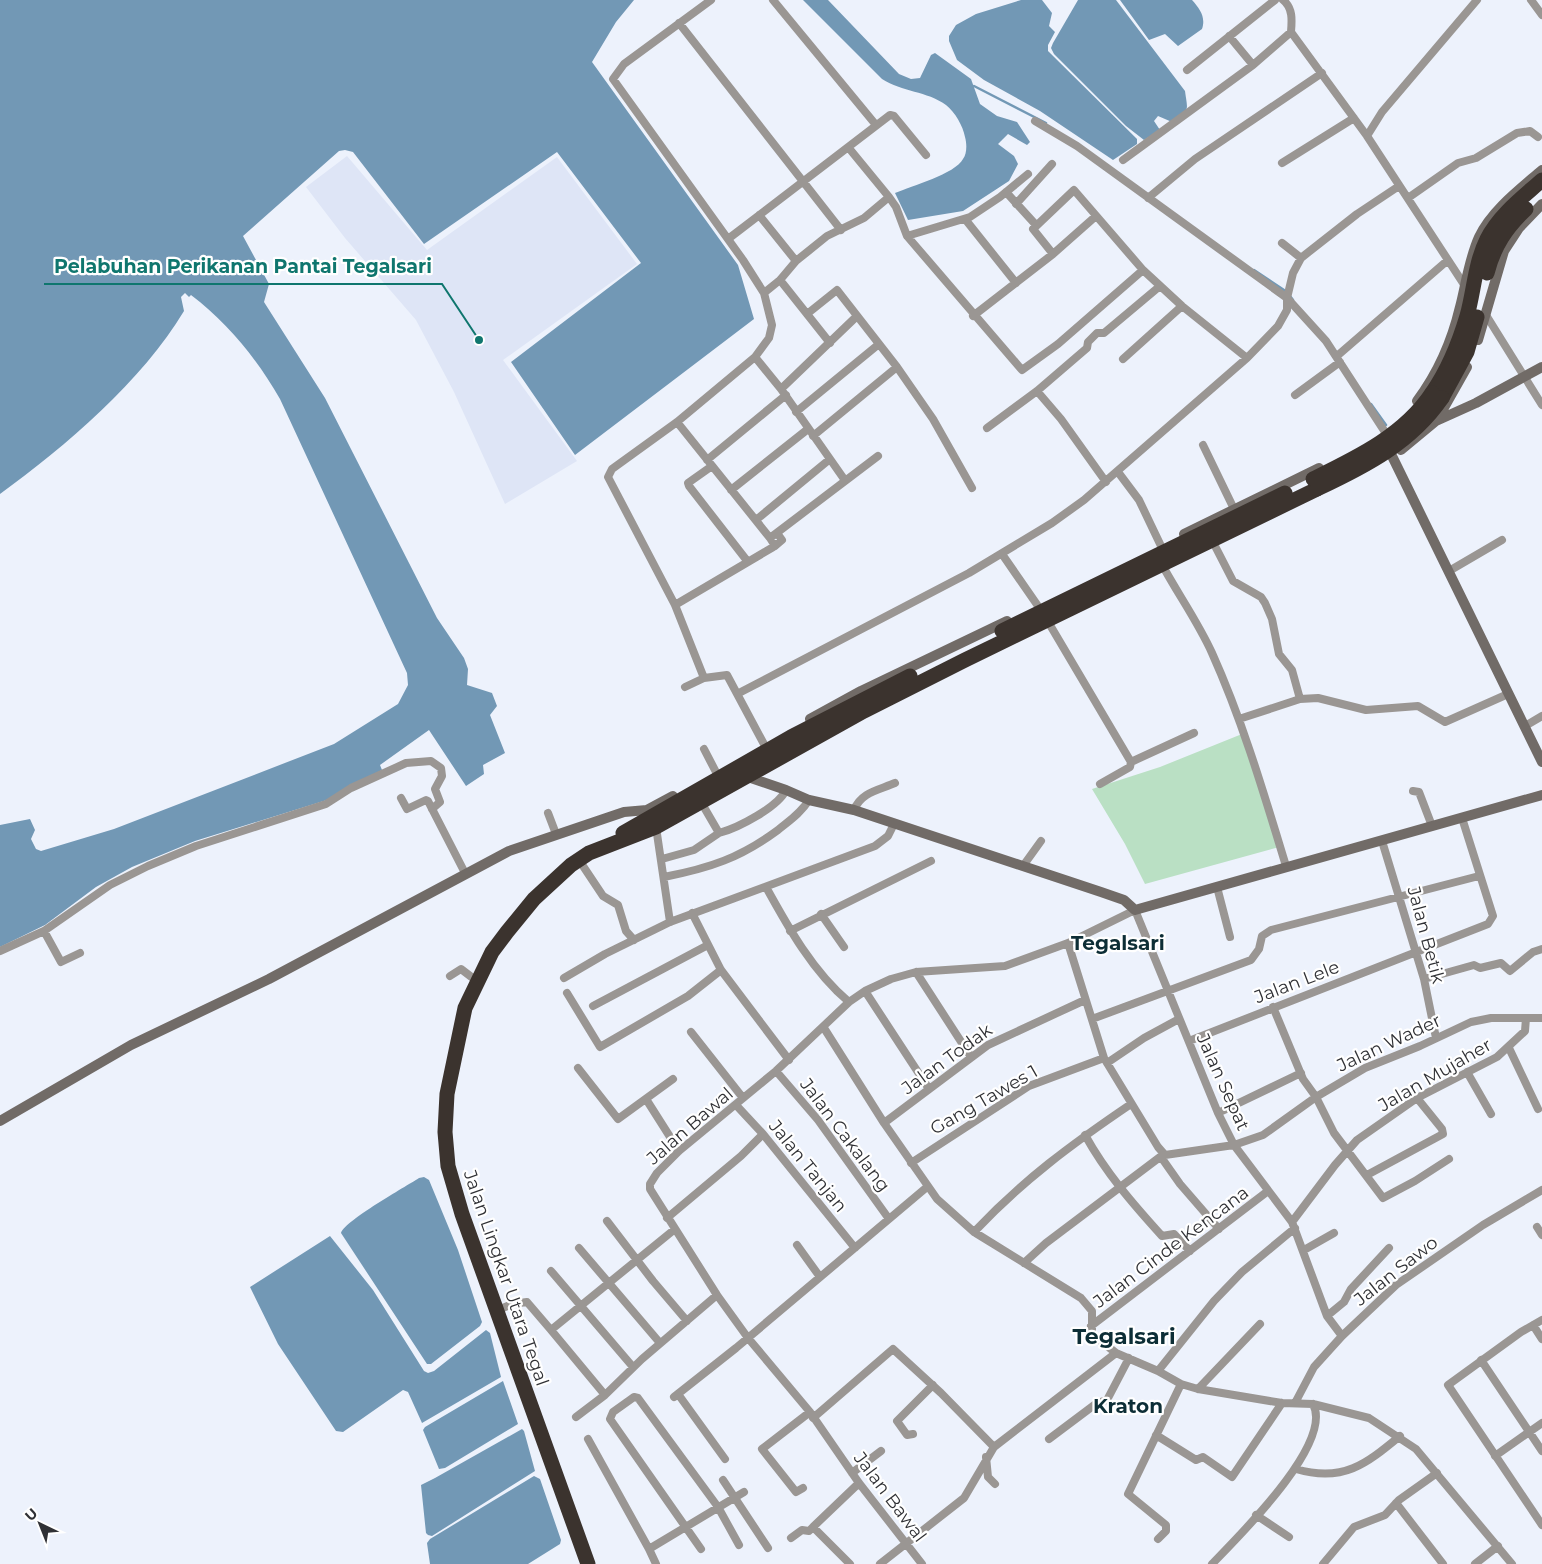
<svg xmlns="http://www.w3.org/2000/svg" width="1542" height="1564" font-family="Montserrat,sans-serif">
<rect width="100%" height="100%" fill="#edf2fc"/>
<path fill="#dee5f6" d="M347 156 427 250 557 157 637 264 503 360 577 461 505 504 454 392 416 320 345 238 306 187Z"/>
<path fill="#bae0c4" d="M1242 734 1283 846 1145 884 1125 844 1092 789 1160 767Z"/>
<path fill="#7298b5" d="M0 0H634L616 22 592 62 738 265 754 319 575 455 511 362 641 263 557 152 424 244 353 152 345 150 339 151 243 236 269 284 264 302 325 398 437 618 464 658 468 669 467 685 492 693 497 706 490 715 505 753 483 765 484 774 466 786 429 730 380 765 382 770 327 800 195 841 132 867 96 887 45 925 0 947V825L30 819 35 830 31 839 36 849 41 851 114 829 334 744 398 704 408 685 407 673 280 399C257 359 228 323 191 295L189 297 185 293 181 297 184 311C142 381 66 446 0 494Z
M803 0H828L899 74 911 79 920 78 931 55 935 53 971 79 980 104 997 116 1017 122 1030 142 1027 145 1008 134 998 144 1014 156 1018 164 1009 181 963 211 908 220 895 193C912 186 955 174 963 159 967 154 967 144 965 137 963 126 955 112 946 105 927 91 902 92 882 79Z
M1021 0H1042L1052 13 1049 26 1055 32 1048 45V51L1137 139V144L1113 160 1040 111 984 80 957 60 949 41V36L956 25 976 14Z
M1078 0H1116L1185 91C1188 113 1190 108 1172 122L1158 116 1154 121 1160 130 1144 140 1126 126 1054 54 1051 48 1053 43Z
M1120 0H1192C1200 9 1206 17 1202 29L1178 46 1165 34 1149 40Z
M424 1177 429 1180 458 1250 482 1322 480 1326 431 1364H427L341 1233C346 1220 405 1187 419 1178Z
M330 1236 373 1290 424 1371 428 1373 434 1371 486 1330 490 1333 501 1377 422 1423 408 1392 403 1390 343 1432 336 1431 278 1344 250 1287Z
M503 1381 518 1424 445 1468 439 1469 423 1430 425 1427Z
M522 1429 524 1431 535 1471 432 1536 428 1535 426 1533 421 1485 435 1478Z
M534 1476 540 1479 561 1540 560 1544 528 1564H430L427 1543 430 1539Z"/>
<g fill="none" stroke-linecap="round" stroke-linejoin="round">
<path stroke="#7298b5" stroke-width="2.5" d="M974 86 1046 123
M1254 270 1287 292 1293 300
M1371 404 1386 425"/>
<path stroke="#9a9693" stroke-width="8" d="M711 0 624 64 613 79 743 260 764 293 772 325 769 338 755 357 677 422 612 469 608 477 675 605 704 678 727 675 765 746
M773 0 876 125
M1283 0C1293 8 1292 20 1291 32L1367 136
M1531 0 1542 15
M679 23 841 230
M1229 36 1253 65
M1187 70 1275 0
M1035 121 1077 146 1287 298 1326 341 1385 432
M1123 160 1253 65 1291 32
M1282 163 1354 118
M1006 192 1036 225
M889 197 896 207 907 236 1022 370 1058 344 1143 270 1074 190 1033 229 1053 254
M1148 198 1195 159 1322 73
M1408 198 1458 163 1476 158 1517 133 1530 131 1538 137
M1016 204 1052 164
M759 215 796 261
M965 219 1016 283
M907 236 970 217 1000 197 1028 174
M728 239 890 115 894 116 926 155
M1282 243 1301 258
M1143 270 1182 306 1247 358
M780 280 830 343
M1465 286 1367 136 1382 112 1477 0
M764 293 780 280 796 261 827 236 864 218 889 197 848 147
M807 314 837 290 897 367 933 419 972 488
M1486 315 1542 405
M973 316 1053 254 1096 216
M1337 356 1448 260
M755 357 781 389 844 479
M1123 359 1182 306
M781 389 857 316
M1037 391 1061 419 1106 482
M1295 395 1340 362
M796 412 879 344
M677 422 770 538 878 456
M987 428 1037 391 1087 348 1088 342 1097 333H1104L1160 286
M813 436 897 367
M1203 445 1234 509
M707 460 786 395
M712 466 688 483 689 486 748 562
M1118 472 1139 500 1161 546
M731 490 808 429
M756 520 830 459
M775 546 782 540 777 533
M1215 546 1233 581 1261 597 1265 603 1272 619 1279 654 1292 670 1300 699
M1002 554 1038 606
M1165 570C1180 597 1199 624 1212 653 1243 722 1264 794 1286 866
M1449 571 1502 540
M675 605 775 546 770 538
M1050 625 1131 762 1194 733
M685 687 704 678
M737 694 969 573 1052 523 1084 500 1247 358 1278 326 1287 310V298L1293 273 1301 258 1357 214 1399 186
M1239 719 1300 699 1318 698 1366 710 1418 706 1445 722 1508 694
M1525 726 1542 716
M704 749 717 774
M1100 784 1130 767 1131 762
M1413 791 1419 792 1432 826
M401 798 407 809 426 800 428 801 465 873
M701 802 719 833C738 828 778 807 786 790
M854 810C861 792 879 790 895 783
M548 813 556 834
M656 827 670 922
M1382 841 1424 979 1436 1038
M662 859 694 850 719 833
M579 860 603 896 618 905 626 931 634 940
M1023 866 1041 841
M664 877C710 868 740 858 778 830 789 821 801 813 809 800
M766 887C788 927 813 972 849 1002
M1217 887 1230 937
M692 913 721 970 789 1060
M821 914 844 947
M44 931 61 962 80 953
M790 931 931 861
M1068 943 1104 1058 1158 1147 1165 1155 1234 1145 1263 1135 1316 1097 1365 1068 1420 1046 1471 1022 1491 1018H1542
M0 951 44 931 110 885 148 866 196 846 326 804 351 788 406 763 431 761 441 768 442 776 435 789 440 802 432 809
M916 972 971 1057
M450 976 461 969 478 982
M564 978 605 954 670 922 875 846 888 836 894 824
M1424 979 1474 965 1480 968 1501 963 1510 971 1533 952 1542 949
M865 991 929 1089
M567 993 600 1047 688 996 721 970
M593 1006 708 945
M1273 1007 1303 1079 1316 1097 1334 1133 1383 1198 1415 1181 1449 1159
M1092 1019 1251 960 1259 949 1262 936 1271 930 1479 876
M824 1028 884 1123 937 1199 974 1232 1081 1298 1092 1311V1334L1116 1353 1158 1371 1181 1384 1198 1389 1282 1403 1313 1404 1369 1418 1416 1449 1512 1564
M691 1032 743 1098
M1189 1041 1488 924 1493 916 1462 818
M1509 1048 1538 1109
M1107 1063 1144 1038 1179 1019
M578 1068 618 1119 673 1079
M776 1071 818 1120 889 1219
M1467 1072 1491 1114
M646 1099 679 1151
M736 1105 763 1134 855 1248
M1218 1113 1301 1073
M884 1123 988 1045 1085 1000
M1085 1135C1106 1173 1133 1204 1162 1236L1174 1234 1190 1251
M1161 1157 1180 1184 1219 1229
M911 1163 1029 1086 1104 1058
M1367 1175 1443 1134 1442 1129 1417 1098
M667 1218 741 1156 763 1134
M607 1221 653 1281 687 1321
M1292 1222 1335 1165 1357 1140 1417 1098 1497 1057 1525 1031 1526 1018
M1537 1227 1542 1235
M974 1232C1023 1180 1072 1144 1131 1104
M797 1245 820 1277
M579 1248 660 1343
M1304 1250 1334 1233
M1024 1263 1046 1243 1164 1154
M551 1271 633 1367
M496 1311 512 1304 527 1302 551 1330
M1327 1316 1344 1302 1351 1289 1389 1248
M1542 1320 1521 1332 1448 1385 1542 1525
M1533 1325 1542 1339
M1091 1326 1268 1191
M1481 1360 1542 1451
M1158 1371 1214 1301 1242 1272 1295 1228
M1198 1389 1260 1324
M678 1394 725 1459
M605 1395 551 1330 675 1229
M674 1397 736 1348 927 1187
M1295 1403 1314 1367 1342 1336 1396 1285 1483 1225 1542 1190
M576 1417 605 1395 642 1359 717 1295
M813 1418 893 1349 941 1393 994 1447
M913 1434 907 1435 897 1421 933 1385
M1156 1435 1196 1460 1203 1457 1232 1477 1282 1403
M588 1439 649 1549
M1049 1439 1097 1403 1107 1400 1129 1358
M1495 1456 1542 1423
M986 1457 988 1477 995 1484
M1296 1469C1343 1483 1366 1464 1400 1436
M852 1473 881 1451
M723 1480 768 1548
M803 1488 796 1492 762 1449 810 1412
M1396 1503 1443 1564
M1256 1515 1289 1537
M813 1527 850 1564
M791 1538 802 1530 809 1531 813 1527 859 1483
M1158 1539 1166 1531V1525L1128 1494 1181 1384
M701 1549 610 1419 613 1412 634 1397 638 1398 718 1507 739 1545
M656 1564 649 1549 744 1492
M880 1564 964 1498 994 1447 1116 1353
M922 1564 859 1483 810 1412 748 1338 717 1295 650 1189V1184L657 1173 679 1151 776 1071 849 1002 865 991 891 979 916 972 1005 966 1068 943 1135 910 1218 1113 1234 1145 1292 1222 1327 1316 1342 1336
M1212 1564C1239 1536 1334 1443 1313 1404
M1323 1564 1354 1527 1385 1515 1399 1500 1437 1473
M1475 1564 1498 1546"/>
<path stroke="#716b67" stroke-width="10" d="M1478 340 1504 251 1519 228 1542 204
M1417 401C1438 373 1452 341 1460 307 1466 284 1469 259 1479 237 1492 210 1520 189 1542 170
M1437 420 1467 367
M1401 450 1436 421 1476 403 1542 367
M1392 456 1542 762
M1184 534 1319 468
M810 719 861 691 1007 621
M745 776 786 790 809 800 854 810 1101 892 1124 900 1135 910 1542 795
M647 810 673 796
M0 1121 131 1045 269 979 509 851 624 812 647 810 651 815"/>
<path stroke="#3b332e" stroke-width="15" d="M1487 273C1494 246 1506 228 1526 209
M1432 393C1448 370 1459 343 1467 316 1474 291 1475 263 1487 239 1499 215 1523 197 1542 180
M1442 398 1467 352 1477 317
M1002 631 1285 493
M623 833 791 737 910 676
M588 1564 462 1214 448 1166 445 1132 447 1094 465 1008 492 952 507 932 534 899 571 865 589 853 656 827 864 711 965 660 1317 489"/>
<path stroke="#3b332e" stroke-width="15" d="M1313 479C1358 457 1404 435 1432 393
M1317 489C1366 466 1411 443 1442 398"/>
</g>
<g text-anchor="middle" stroke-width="4.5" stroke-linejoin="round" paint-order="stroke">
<g font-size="18" fill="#303135" stroke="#fff">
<text transform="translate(1426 935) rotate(75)" y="6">Jalan Betik</text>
<text transform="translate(1297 982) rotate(-21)" y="6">Jalan Lele</text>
<text transform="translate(1389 1043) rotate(-25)" y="6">Jalan Wader</text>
<text transform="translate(947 1059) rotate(-36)" y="6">Jalan Todak</text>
<text transform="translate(1435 1075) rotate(-30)" y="6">Jalan Mujaher</text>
<text transform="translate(1223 1082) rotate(66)" y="6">Jalan Sepat</text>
<text transform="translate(984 1100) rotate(-30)" y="6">Gang Tawes 1</text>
<text transform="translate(690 1126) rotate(-41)" y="6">Jalan Bawal</text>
<text transform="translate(845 1135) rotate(53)" y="6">Jalan Cakalang</text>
<text transform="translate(808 1166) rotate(51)" y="6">Jalan Tanjan</text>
<text transform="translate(1171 1247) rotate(-37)" y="6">Jalan Cinde Kencana</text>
<text transform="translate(1396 1271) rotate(-38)" y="6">Jalan Sawo</text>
<text transform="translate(506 1278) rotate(71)" y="6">Jalan Lingkar Utara Tegal</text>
<text transform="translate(890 1497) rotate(53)" y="6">Jalan Bawal</text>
</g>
<g font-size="20" font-weight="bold" fill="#0d2e36" stroke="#fff">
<text x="1118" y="950">Tegalsari</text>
<text x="1128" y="1413">Kraton</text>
</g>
<g font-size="22" font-weight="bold" fill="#0d2e36" stroke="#fff">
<text x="1124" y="1344">Tegalsari</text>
</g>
</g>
<path fill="none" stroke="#0f766e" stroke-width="2" d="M479 340L442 284H44"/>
<circle fill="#0f766e" stroke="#fff" stroke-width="2" cx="479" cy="340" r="5"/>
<g font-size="19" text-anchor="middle" font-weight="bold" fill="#0f766e" stroke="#fff" stroke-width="4.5" stroke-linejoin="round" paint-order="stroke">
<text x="243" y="273">Pelabuhan Perikanan Pantai Tegalsari</text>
</g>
<g transform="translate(40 1524) rotate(317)" stroke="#ffffff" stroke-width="4" paint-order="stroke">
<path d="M0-4L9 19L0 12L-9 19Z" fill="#303135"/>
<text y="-8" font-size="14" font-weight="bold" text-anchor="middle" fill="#303135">U</text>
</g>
</svg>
